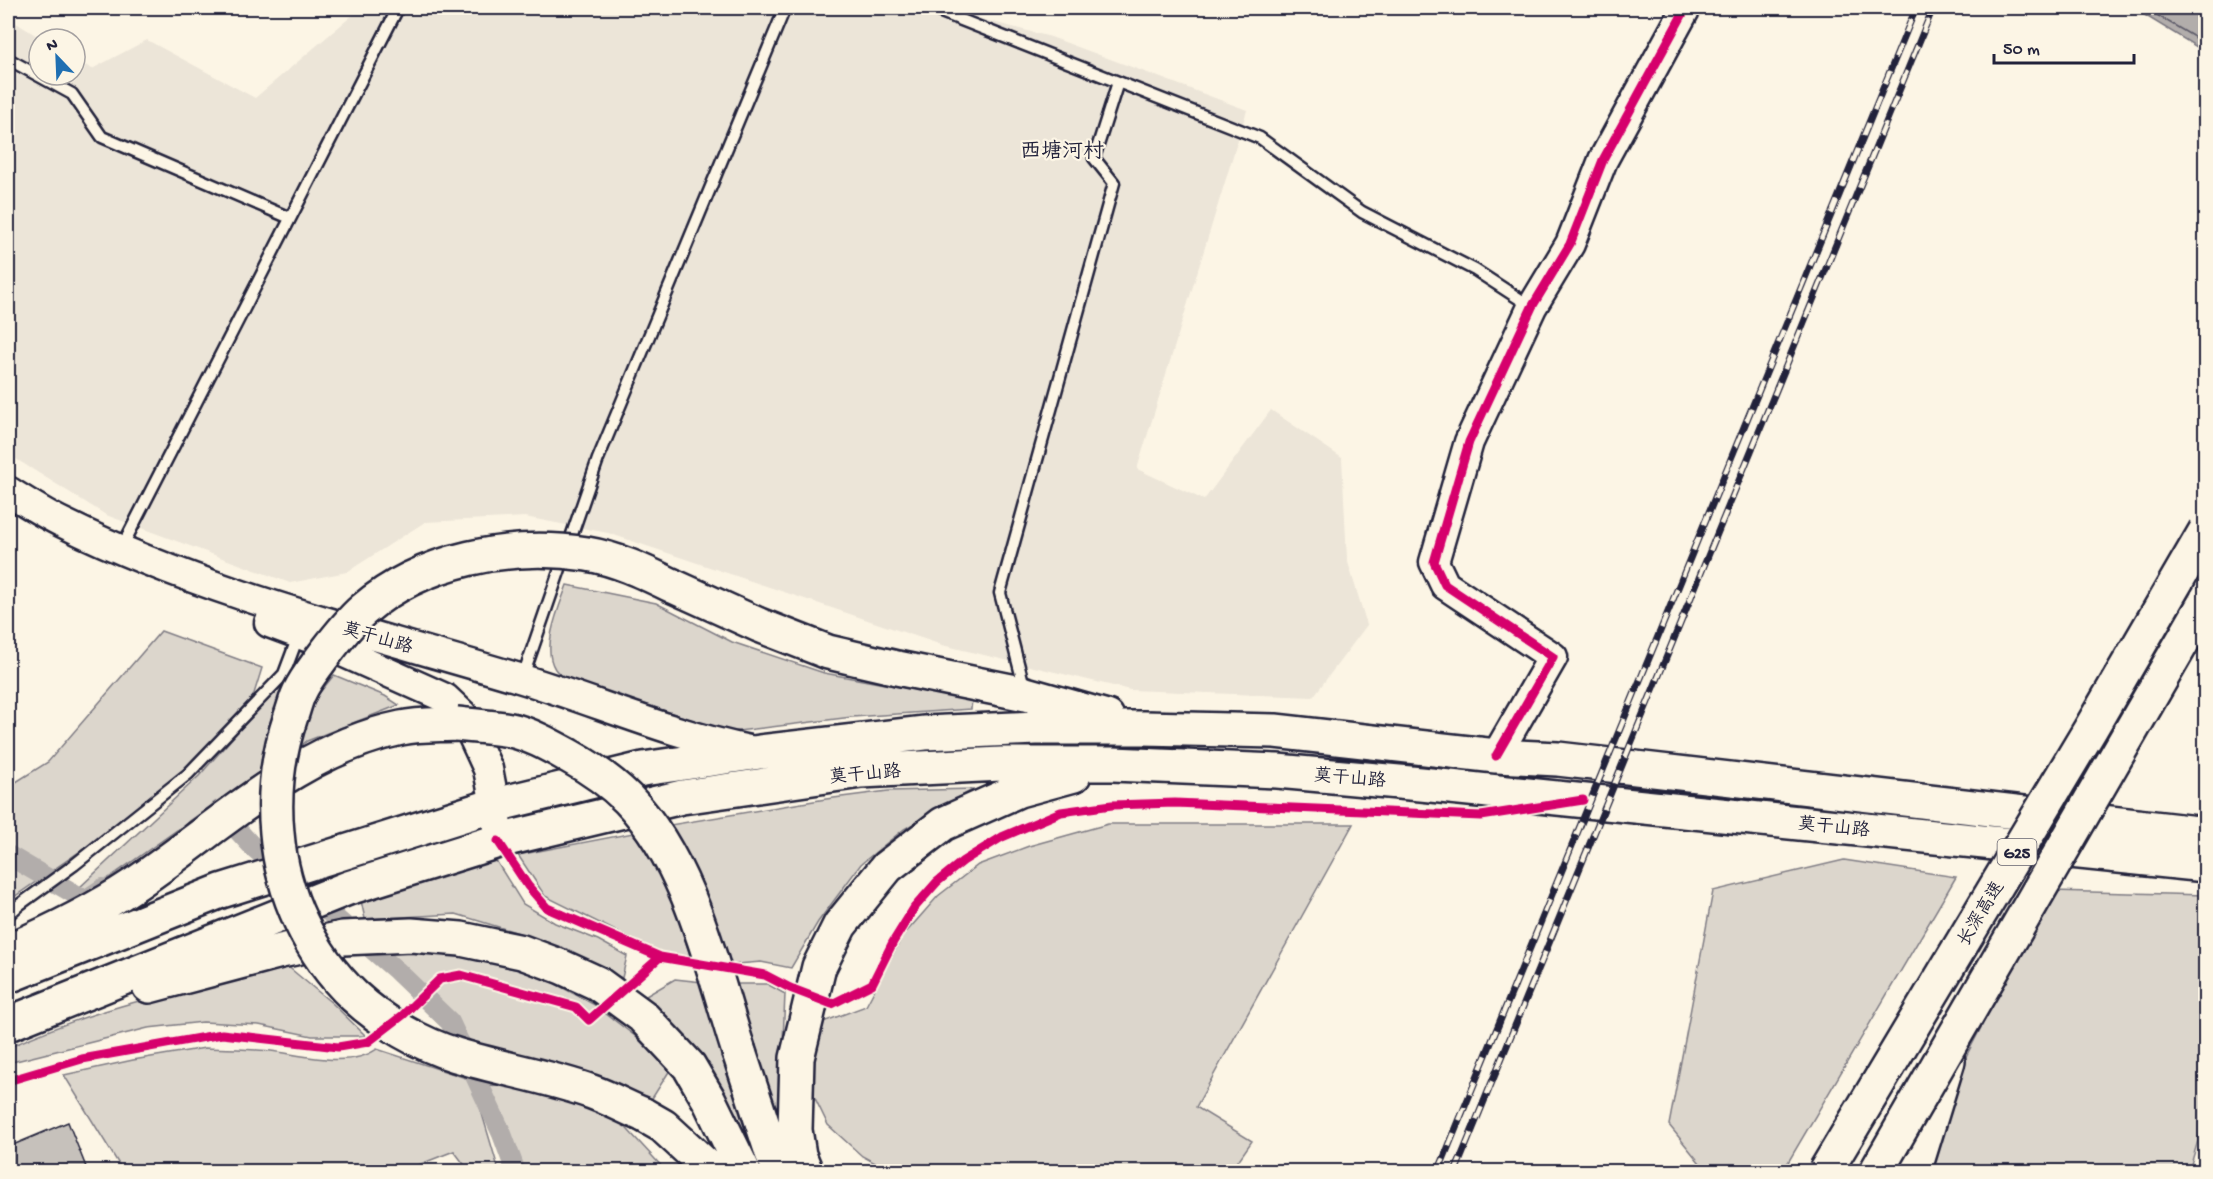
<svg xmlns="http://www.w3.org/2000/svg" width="2213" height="1179" font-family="'Gochi Hand','LXGW WenKai TC',sans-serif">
<rect width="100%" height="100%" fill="#fcf5e5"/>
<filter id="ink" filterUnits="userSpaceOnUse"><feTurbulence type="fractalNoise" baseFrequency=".0167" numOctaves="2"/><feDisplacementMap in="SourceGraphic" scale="12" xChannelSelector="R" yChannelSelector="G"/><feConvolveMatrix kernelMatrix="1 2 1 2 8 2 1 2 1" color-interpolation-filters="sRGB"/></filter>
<g filter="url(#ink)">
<path fill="#ece5d8" d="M361 8H938L1051 37 1247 110 1137 469 1204 500 1271 410 1342 458 1347 559 1367 625 1313 697 1130 690 942 645 608 533 525 517 425 522 347 572 290 583 106 515 8 454V18L42 39H39V75H75V59L92 69 147 40 255 98Z"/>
<path fill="#dcd6cc" stroke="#7f7c84" stroke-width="1.5" d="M567 585 656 603 732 642 824 673 972 700 971 709 852 717 730 732 566 679C562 676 558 673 555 669 541 648 559 607 567 585Z
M161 631 262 668 253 697 180 782 8 901V787L48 762Z
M297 664 262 770 86 894 78 889 199 776Z
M334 675 385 696 399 705 307 741 294 751 308 707Z
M974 789 904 829 861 864 818 922 791 968 761 962 725 965 701 886 670 825 826 799 888 791Z
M1108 824H1353L1196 1107 1252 1141 1231 1171H890L862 1156 828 1125 812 1092 815 1055 823 1022 866 1006 903 936 938 896 978 865 1029 846Z
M633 833 664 876 692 961 660 953 545 896 518 855Z
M495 859 523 904 555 923 598 940 627 956 622 978 522 934 456 914 365 919 360 896Z
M1844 860 1956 877 1783 1171H1703L1704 1168 1669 1125 1713 891Z
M2052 891 2205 895V1117L2189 1171 1932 1172 1933 1163 1960 1068Z
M387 951 449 952 541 976 593 1004 635 1036 670 1070 651 1100 609 1081 475 1046Z
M286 965 333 1004 366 1036H312L259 1025 203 1022 148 1028 8 1063V1048C96 1006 192 988 286 965Z
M675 979 702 982 751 1121 742 1132 679 1034 646 996Z
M734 984H767L785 994 780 1112 774 1115Z
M205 1048C227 1049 249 1049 271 1051 303 1055 349 1069 377 1049L472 1080 499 1171H469L454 1151 403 1171H123L64 1075 133 1060Z
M488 1085 554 1090 604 1104 666 1171H522Z"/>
<path fill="#b2adab" stroke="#78757e" stroke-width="1.5" d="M2133 8H2205V52Z"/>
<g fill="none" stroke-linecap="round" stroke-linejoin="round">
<path stroke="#5c5a68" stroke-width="1.5" d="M2145 8 2206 44"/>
<path stroke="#b2adab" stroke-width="20" d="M219 810 253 847 283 873
M8 855 85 900 103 888
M310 896 396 970 450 1022 502 1134 516 1172"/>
</g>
<path fill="#c6c1bb" stroke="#22223b" stroke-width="1.5" d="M68 1122 88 1172H8V1147Z"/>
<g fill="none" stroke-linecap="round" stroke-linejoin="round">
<defs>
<path id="lane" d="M931 8 1260 138 1362 212 1475 270 1532 307
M8 59 72 94 102 137 290 218
M121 549 398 8
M522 679 598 459 785 8
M1025 690 1000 593 1114 183 1094 158 1118 82
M8 915 19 905 74 865 188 774 284 674 299 634"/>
<path id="secondary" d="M8 491C26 502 44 514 63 523 207 594 365 632 519 678 596 701 670 734 749 750
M269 623 320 642 445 698 463 715 488 769 495 805 498 841
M1496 756 1553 657 1445 585 1434 562 1469 442 1532 307 1570 244 1603 160 1686 8"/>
<path id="highway" d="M673 586 759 625 828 652 897 668 1026 694 1107 717
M8 951C51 932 93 912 132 886 219 828 296 750 401 728 419 724 438 725 456 724
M8 976 221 891 495 805 643 769 760 752 925 733 1036 728H1143L1275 731 1496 756 1558 759 2206 834
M149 986 281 951 343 938 411 935 461 939 522 952 562 967 597 983 642 1016 689 1066 709 1100 744 1172
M8 1024 348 888 498 841 682 797 861 771 1001 764H1113L1277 771 1421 784 2206 865
M739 1052 772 1153 781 1172
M642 1114 663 1126 713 1172
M806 1172 799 1155 795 1130 797 1058 819 967 840 925 887 867 943 824 1019 790 1074 775
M1916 1172 1917 1162 1948 1061"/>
</defs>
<use href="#lane" stroke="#22223b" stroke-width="15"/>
<use href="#secondary" stroke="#22223b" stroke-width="33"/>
<use href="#highway" stroke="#22223b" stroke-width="38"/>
<use href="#lane" stroke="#fcf5e5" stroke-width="10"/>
<use href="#secondary" stroke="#fcf5e5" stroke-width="28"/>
<use href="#highway" stroke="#fcf5e5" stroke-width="33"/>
<defs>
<path id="rail" d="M1438 1172 1916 8
M1455 1172 1933 8"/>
</defs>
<use href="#rail" stroke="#22223b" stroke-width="7"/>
<use href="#rail" stroke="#fcf5e5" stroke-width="4.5" stroke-dasharray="14" stroke-linecap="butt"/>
<defs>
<path id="highway-bridge" d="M456 724C474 726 492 727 510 730 530 734 551 746 569 756 589 767 611 782 628 799 690 863 712 968 739 1052
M642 1114C625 1107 609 1098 592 1092 548 1076 501 1069 456 1055 420 1044 382 1022 354 996 310 954 282 894 277 833 273 793 278 754 291 716 294 708 296 698 300 691 305 680 314 669 321 659 334 642 347 624 363 610 422 559 512 542 587 554 618 559 646 573 673 586
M1825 1172 2091 728 2206 530
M1876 1172 2206 601"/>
</defs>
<use href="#highway-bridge" stroke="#22223b" stroke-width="38" stroke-linecap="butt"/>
<use href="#highway-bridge" stroke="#fcf5e5" stroke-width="33"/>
<defs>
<path id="cycleway" d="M1496 756 1553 657 1445 585 1434 562 1469 442 1532 307 1570 244 1603 160 1686 8
M498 841 528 886 547 908 660 957 765 975 790 988 832 1004 872 984 893 942 914 908 937 882 963 861 1002 837 1061 812 1112 805 1175 803 1481 816 1583 800
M8 1081 82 1059 222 1034 338 1047 368 1042 403 1015 440 979 461 975 576 1007 589 1020 660 957"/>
</defs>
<use href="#cycleway" stroke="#fcf5e5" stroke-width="13"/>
<use href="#cycleway" stroke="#d6006c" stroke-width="9"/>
</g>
</g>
<g text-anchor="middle" stroke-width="4.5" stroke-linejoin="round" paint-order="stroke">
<rect fill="#fcf5e5" stroke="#63616e" stroke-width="1.5" x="1997.5" y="839" width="39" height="26" rx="4.5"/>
<g font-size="16" font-weight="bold" fill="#22223b">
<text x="2017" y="858">G25</text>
</g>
<g font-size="18" fill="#22223b" stroke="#fcf5e5">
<text transform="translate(378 637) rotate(16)" y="6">莫干山路</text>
<text transform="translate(865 773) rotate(-5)" y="6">莫干山路</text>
<text transform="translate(1350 777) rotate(5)" y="6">莫干山路</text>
<text transform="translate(1834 826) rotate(6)" y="6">莫干山路</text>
<text transform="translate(1980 913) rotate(-59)" y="6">长深高速</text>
</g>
<g font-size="21" fill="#22223b" stroke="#fcf5e5">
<text x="1062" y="157">西塘河村</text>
</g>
</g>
<rect width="2213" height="1179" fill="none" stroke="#fcf5e5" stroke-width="30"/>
<rect x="15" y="15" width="2183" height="1149" fill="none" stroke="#22223b" stroke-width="2" filter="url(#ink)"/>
<g transform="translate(57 57) rotate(337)"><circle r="28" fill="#fcf5e5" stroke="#a5a1a1" stroke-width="1.5"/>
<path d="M0-4.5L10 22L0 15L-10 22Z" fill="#1f6fb2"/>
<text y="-9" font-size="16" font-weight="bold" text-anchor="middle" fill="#22223b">N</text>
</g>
<path d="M1994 54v9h140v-9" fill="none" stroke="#22223b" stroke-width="3"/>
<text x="2003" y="54" font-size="18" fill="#22223b" stroke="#fcf5e5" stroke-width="4.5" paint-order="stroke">50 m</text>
</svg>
